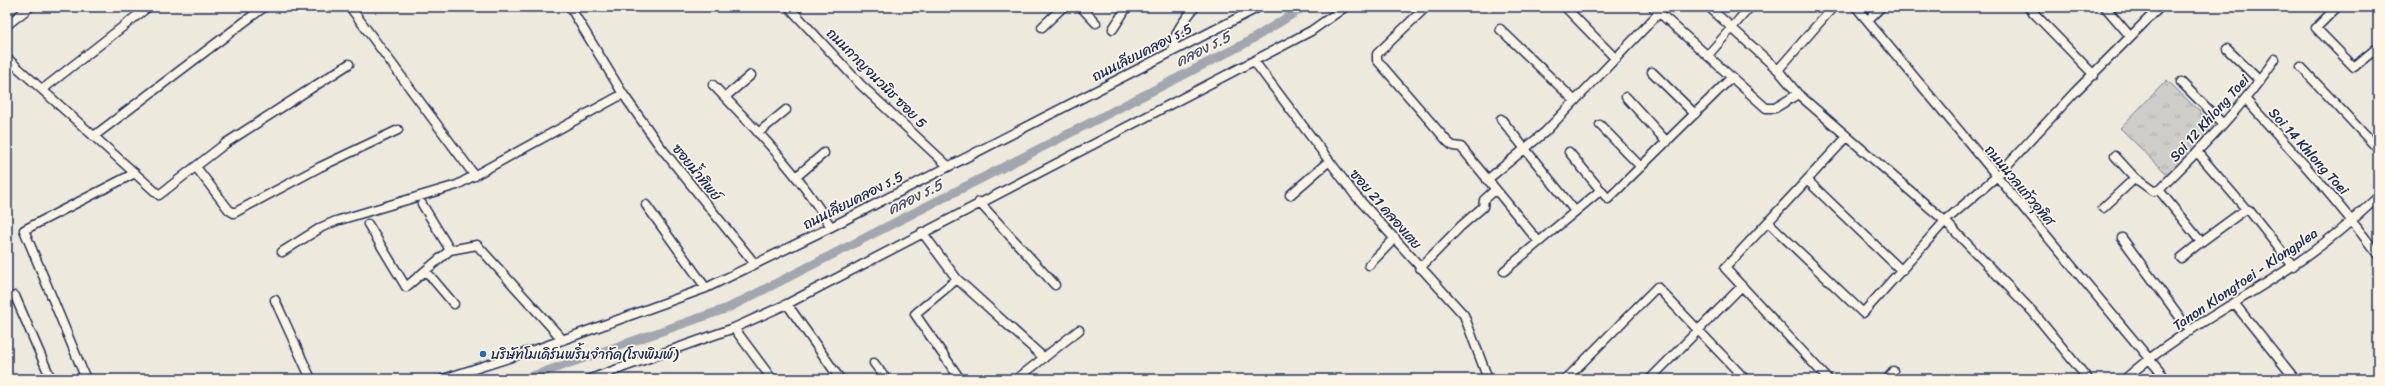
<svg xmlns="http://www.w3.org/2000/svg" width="2385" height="386" font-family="Sriracha,'Playpen Sans Thai',sans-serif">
<defs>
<pattern id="grass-tufts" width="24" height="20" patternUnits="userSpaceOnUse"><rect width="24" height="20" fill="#cfcdca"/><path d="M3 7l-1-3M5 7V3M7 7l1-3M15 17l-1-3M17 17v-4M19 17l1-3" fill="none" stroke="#b1b0b0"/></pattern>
</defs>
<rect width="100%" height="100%" fill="#eee9dd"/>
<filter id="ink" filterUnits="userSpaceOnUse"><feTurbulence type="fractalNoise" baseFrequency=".025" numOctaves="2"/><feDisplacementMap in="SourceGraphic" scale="8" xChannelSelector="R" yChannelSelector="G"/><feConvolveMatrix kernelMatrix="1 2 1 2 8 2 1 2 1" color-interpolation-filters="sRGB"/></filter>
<g filter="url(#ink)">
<path fill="url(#grass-tufts)" stroke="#757e94" d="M2167 80 2215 127 2168 175 2120 128Z"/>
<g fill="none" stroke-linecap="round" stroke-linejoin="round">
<path stroke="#a2a7af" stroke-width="9" d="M524 379 728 308 1246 43 1304 7"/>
<defs>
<path id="minor" d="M350 7 475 176
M570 7 623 94 659 145 755 264
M789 7 861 85 948 166
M1081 7 1096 23
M1426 7 1377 54V60L1448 142 1453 146 1461 147 1539 242
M1565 7 1616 59
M1653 7 1766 108H1775L1798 94 1945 221 2033 312 2088 379
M1709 7 1778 70 1798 94
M1856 7 2166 379
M2028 7 2094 75
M2105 7 2130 36
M2337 7 2316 28 2354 67 2378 47
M1868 20 1881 7
M7 25 30 7
M1042 27 1063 7
M1113 29 1127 7
M1500 29 1575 101
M2227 49 2260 81
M1174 50C1172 33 1185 20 1195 7
M1708 55 1750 7
M7 58 159 195 226 143 349 64
M1254 61 1355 195 1464 315 1488 379
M2301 67 2378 149
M1778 70 1832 8
M1652 72 1695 114
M2181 82 2223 124
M713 85C756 129 800 175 831 227
M43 89 148 7
M725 97 751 75
M1626 97 1667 142
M2245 99C2291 149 2337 200 2378 255
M1501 119 1575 211
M1600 125 1641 167
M758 133 786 110
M94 136 264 7
M1569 152 1608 199 1731 78
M2197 152 2246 209
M2115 156 2135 178 2153 191 2159 190
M196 167 229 210 234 213 320 167 398 130
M796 177 824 153
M1487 180 1545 132 1659 13
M1807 180 1902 271
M2159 190 2201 242 2246 209 2249 210 2293 266
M2159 190C2200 149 2242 108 2275 59
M1290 195 1328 162
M979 202 1055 285
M422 204 450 250
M646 205 706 288
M2103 208 2135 178
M1768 222 1863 313 1945 221 1996 177 2075 92 2160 7
M368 224 406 287 450 250 477 245 563 340
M922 232 957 279 1044 358
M2122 238 2190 331
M282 252 322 227 336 221 457 185 623 94
M2181 258 2201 242
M1369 265 1395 238
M1420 268 1461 226 1483 207 1484 200 1495 190
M426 271 454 304
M1504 271 1601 190
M957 279 915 314 960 379
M15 296 51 379
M275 300 311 379
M2234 303 2295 379
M787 304 840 379
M734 328 772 379
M874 363 886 379
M86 379 24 230 135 173
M443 379 540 348 706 288 831 227 1259 7
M590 379 734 328 787 304 1311 31 1345 7
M1017 379 1079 330
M1566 379 1657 287 1745 379
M1650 379 1742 286
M1828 379 1725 268 1846 138
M1888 379 1893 371
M2125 379C2174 335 2234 305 2288 269 2320 248 2350 223 2378 197"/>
</defs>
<use href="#minor" stroke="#1b2f5e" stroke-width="11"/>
<use href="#minor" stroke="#fcf5e5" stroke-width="8"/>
</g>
</g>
<circle fill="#1f6fb2" stroke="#fcf5e5" stroke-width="1.5" cx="483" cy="354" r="4"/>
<g text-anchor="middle" stroke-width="3.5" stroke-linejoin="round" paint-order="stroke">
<g font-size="14" fill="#1b2f5e" stroke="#fcf5e5">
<text transform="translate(1142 52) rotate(-27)" y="5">ถนนเลียบคลอง ร.5</text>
<text transform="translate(877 78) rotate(45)" y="5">ถนนกาญจนวนิช ซอย 5</text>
<text transform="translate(2209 118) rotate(-48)" y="5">Soi 12 Khlong Toei</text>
<text transform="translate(2309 151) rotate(48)" y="5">Soi 14 Khlong Toei</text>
<text transform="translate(697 172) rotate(51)" y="5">ซอยน้ำทิพย์</text>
<text transform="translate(2020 185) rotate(50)" y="5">ถนนนวลแก้วอุทิศ</text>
<text transform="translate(853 200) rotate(-27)" y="5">ถนนเลียบคลอง ร.5</text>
<text transform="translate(1386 209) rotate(49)" y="5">ซอย 21 คลองเตย</text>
<text transform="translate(2245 279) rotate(-34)" y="5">Tanon Klongtoei - Klongplea</text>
</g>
<g font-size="14" fill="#1b2f5e" stroke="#fcf5e5" text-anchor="start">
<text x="491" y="359">บริษัทโมเดิร์นพริ้นจำกัด(โรงพิมพ์)</text>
</g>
<g font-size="15" font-style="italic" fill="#445376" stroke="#fcf5e5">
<text transform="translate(1203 49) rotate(-27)" y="5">คลอง ร.5</text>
<text transform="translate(915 197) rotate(-27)" y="5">คลอง ร.5</text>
</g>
</g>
<rect width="2385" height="386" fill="none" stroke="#fcf5e5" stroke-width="24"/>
<rect x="12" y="12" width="2361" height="362" fill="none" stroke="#1b2f5e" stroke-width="1.5" filter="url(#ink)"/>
</svg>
